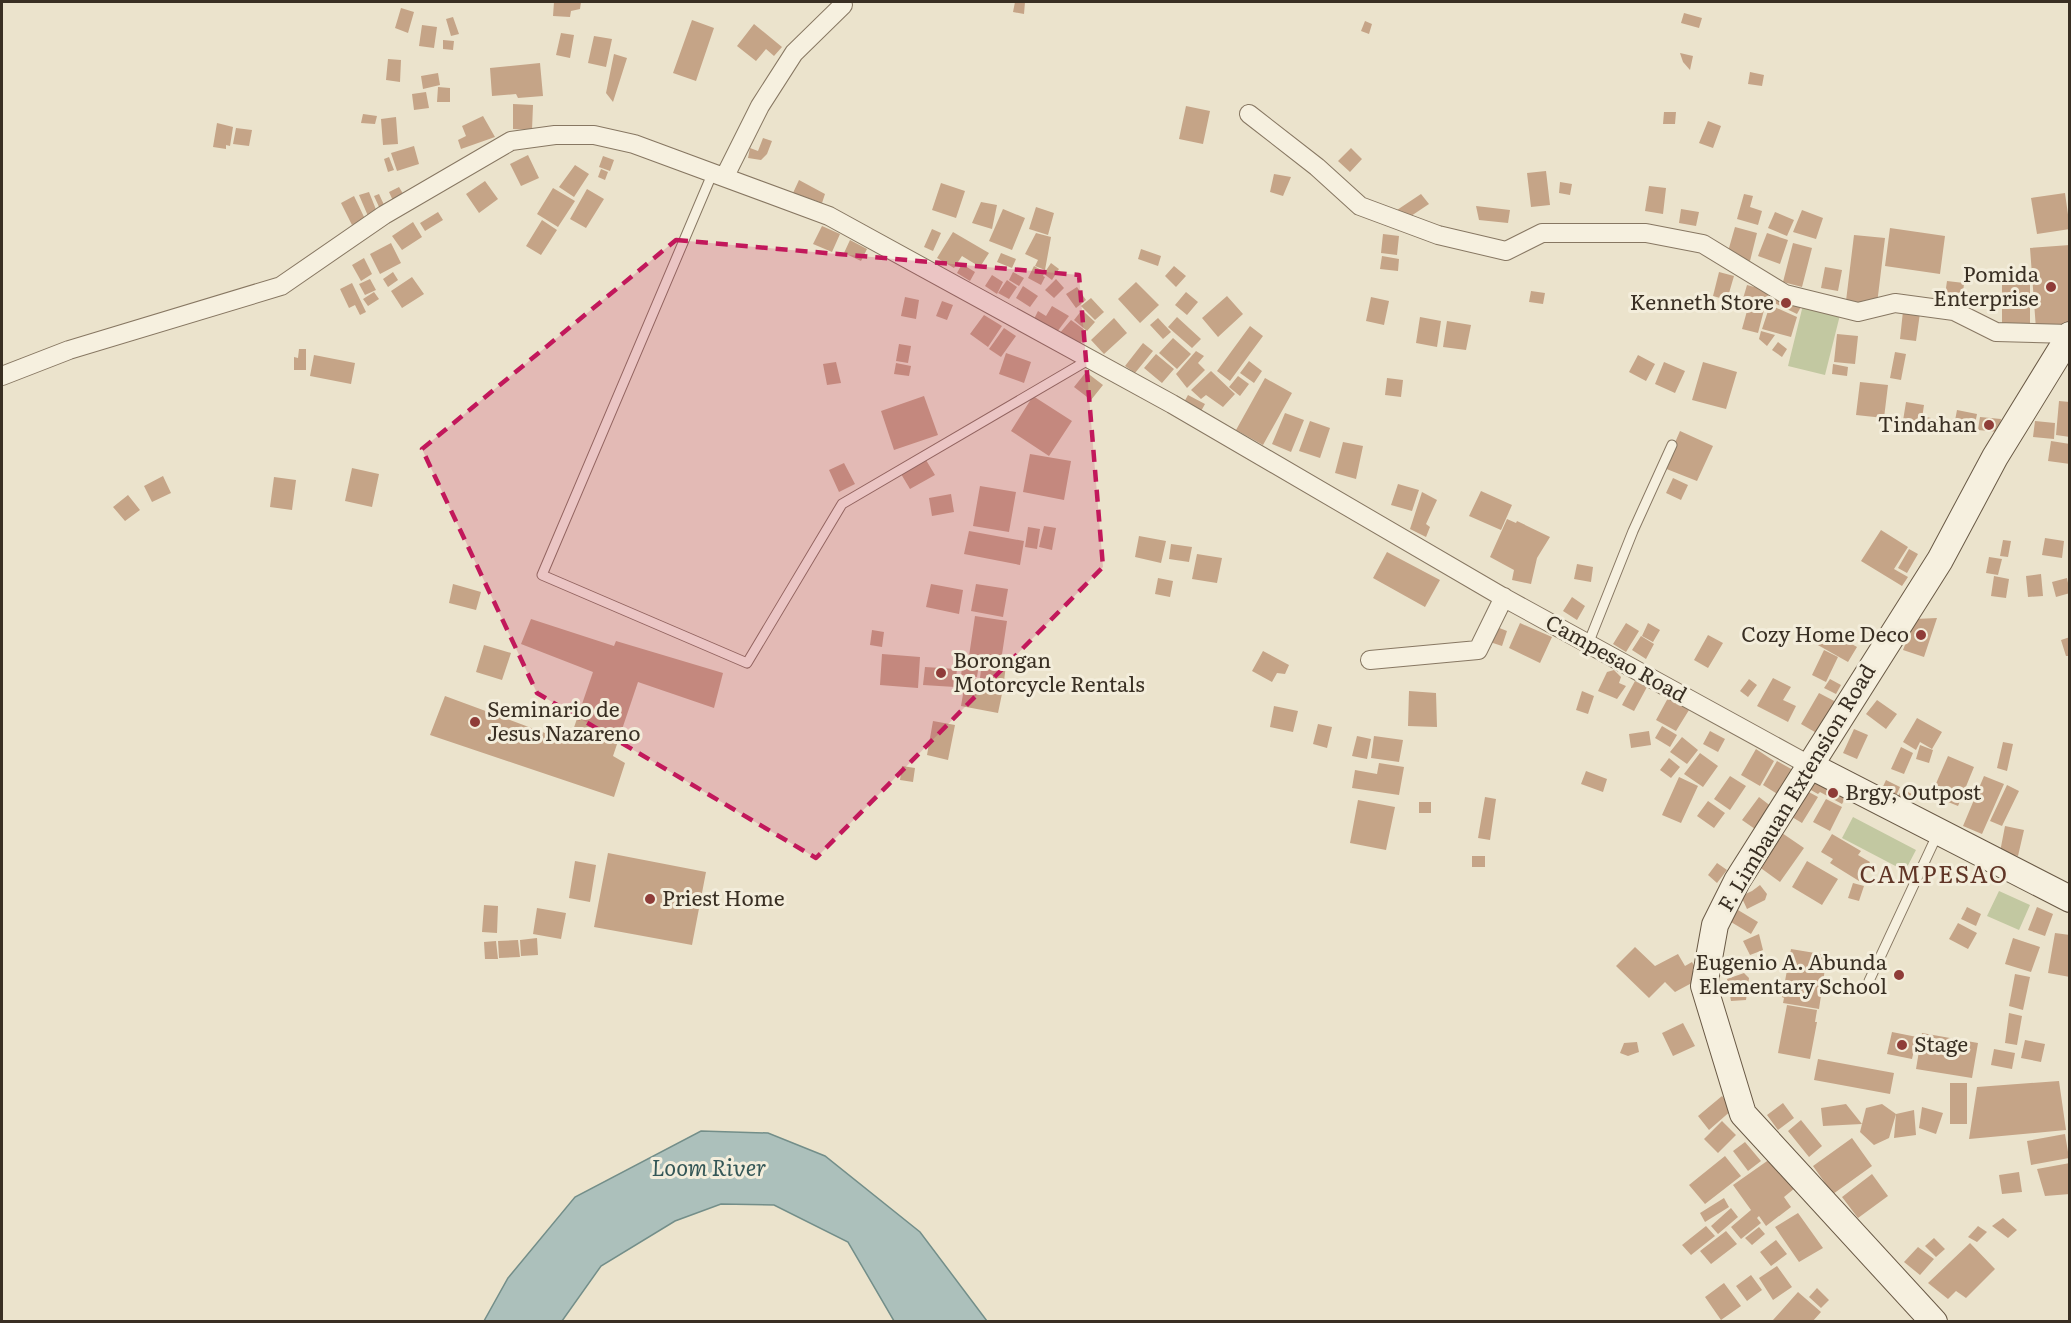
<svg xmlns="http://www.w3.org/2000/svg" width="2071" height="1323" font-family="Literata,serif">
<rect width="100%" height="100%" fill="#ebe3cc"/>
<path fill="#c2c8a1" d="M1803 305 1840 315 1825 375 1788 366Z
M1853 817 1916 850 1905 871 1842 838Z
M1999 891 2030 905 2019 930 1987 916Z"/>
<path fill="#acc0bb" stroke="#738e89" stroke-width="1.5" d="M701 1131 768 1133 825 1156 920 1232 987 1321H894L848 1242 774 1205 721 1204 675 1221 601 1266 562 1321H484L508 1278 575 1197Z"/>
<path fill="#c5a487" d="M554 2H581L580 9 571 11 570 17 553 16Z
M1015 2H1025L1024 14 1013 12Z
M401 8 414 12 408 33 395 28Z
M1684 13 1702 18 1699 28 1681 23Z
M453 17 459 34 451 36 446 19Z
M692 20 714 28 696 81 673 73Z
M1365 21 1372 24 1369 34 1361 31Z
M754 24 782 47 774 56 766 49 756 61 737 46Z
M422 25 437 27 434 48 419 46Z
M561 33 574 35 570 58 556 55Z
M594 36 612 39 606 67 588 63Z
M443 40 454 41 453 50 443 49Z
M1680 53 1693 56 1690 70 1683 62Z
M614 54 627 58 613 102 606 93Z
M388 59 401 60 400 82 386 80Z
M540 63 543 96 518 98 516 94 492 96 490 68Z
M1750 72 1764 75 1762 86 1748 84Z
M438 73 440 85 423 89 421 76Z
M438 87 450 88V102H437Z
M426 92 429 108 414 110 412 94Z
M513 104 533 105 532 130 513 129Z
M1186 106 1210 111 1203 144 1179 139Z
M1664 112H1676L1675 124H1663Z
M363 114 377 116 375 124 361 123Z
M483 116 495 137 461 149 458 140 466 136 462 126Z
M396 117 398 144 383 145 381 119Z
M1708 121 1721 126 1713 148 1699 143Z
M217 123 233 127 230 146 226 145V149L213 147Z
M236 128 252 130 249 146 233 144Z
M763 138 772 141 767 154 761 160 748 158 750 148 758 151Z
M414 146 419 164 397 171 391 153Z
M1351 148 1362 159 1350 172 1338 161Z
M528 155 539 178 521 186 510 164Z
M603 156 614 160 610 171 599 167Z
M389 157 394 170 388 172 384 159Z
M575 165 589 174 574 197 559 187Z
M601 169 608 172 605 180 598 177Z
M1546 171 1550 205 1531 207 1527 173Z
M1274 174 1291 177 1283 196 1270 192Z
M799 180 825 194 822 203 793 193Z
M485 181 498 199 479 213 466 194Z
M1560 182 1572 184 1570 195 1559 193Z
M941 183 965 191 956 218 932 210Z
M1649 186 1666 188 1663 214 1645 211Z
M399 187 405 197 394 203 389 192Z
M553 188 575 201 558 227 537 214Z
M587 189 604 199 586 228 570 219Z
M369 192 377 212 368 216 359 195Z
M2065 193 2070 229 2037 234 2031 198Z
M379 194 385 207 380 209 374 196Z
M1421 194 1429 204 1405 220 1397 210Z
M1744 194 1753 196 1750 207 1762 211 1758 225 1737 219Z
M354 196 365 219 352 225 341 203Z
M981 202 997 205 992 229 972 223Z
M1476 206 1510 210 1508 223 1479 220Z
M1036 207 1054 213 1048 235 1029 229Z
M1003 209 1025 218 1012 250 989 241Z
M1681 209 1699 212 1696 226 1679 223Z
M1802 210 1823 218 1816 239 1793 232Z
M438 212 443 220 425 231 420 223Z
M1775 212 1794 220 1787 236 1768 228Z
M542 220 557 230 541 255 526 246Z
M413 222 422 237 402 250 392 236Z
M822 226 840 234 832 252 813 244Z
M1735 227 1757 233 1750 261 1727 255Z
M1890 228 1945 236 1940 274 1885 266Z
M932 229 941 233 933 251 924 247Z
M953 232 989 253 980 267 962 256 954 268 937 258Z
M1036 233 1051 237 1045 270 1035 266 1038 260 1025 254Z
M1767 233 1788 240 1780 264 1758 256Z
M1383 234 1399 236 1397 255 1381 253Z
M1854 235 1885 238 1877 304 1846 301Z
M850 240 867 249 861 261 844 253Z
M391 243 401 263 380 274 370 254Z
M1793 243 1812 248 1802 287 1783 282Z
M2070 245V327L2036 329 2030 248Z
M1141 249 1161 256 1158 266 1138 259Z
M1001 253 1016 259 1012 268 997 262Z
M1382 256 1399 259 1398 271 1380 269Z
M364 258 372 274 361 281 352 265Z
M1051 263 1059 269 1052 280 1044 274 1043 276 1045 277 1041 285 1028 278 1034 266 1045 272Z
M962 264 975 272 970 281 957 273Z
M1174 266 1186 276 1176 287 1165 276Z
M1825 267 1842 270 1838 291 1821 288Z
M393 272 398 280 388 287 383 279Z
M1013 272 1024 278 1019 286 1009 280Z
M1719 272 1734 276 1727 300 1713 296Z
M992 275 1003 282 997 294 985 286Z
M2002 275H2030V323H2002Z
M412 277 424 294 402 308 391 291Z
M370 279 376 290 365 295 359 284Z
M1056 279 1064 288 1054 298 1045 290Z
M1007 280 1017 287 1009 299 998 293Z
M1947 281 1964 283 1962 304 1944 302Z
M1136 282 1159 305 1140 323 1118 299Z
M352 283 366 312 360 315 355 305 349 308 340 289Z
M1747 285 1769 291 1758 333 1742 329 1747 311 1740 309Z
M1023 286 1038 296 1030 307 1016 298Z
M1077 287 1086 300 1076 308 1066 294Z
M1531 291 1545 293 1543 304 1529 302Z
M1771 291 1802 305 1797 314 1770 301Z
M374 292 379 299 368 306 363 299Z
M1186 292 1198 302 1187 315 1175 305Z
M1227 296 1243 314 1218 337 1202 318Z
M905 297 919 300 916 319 901 316Z
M1371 297 1389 301 1384 325 1366 321Z
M1091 298 1104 312 1095 320 1081 306Z
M942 301 953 305 947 320 936 316Z
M1770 305 1797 317 1791 337 1762 329Z
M1052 306 1069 316 1057 332 1034 319 1038 311 1046 316Z
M1082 310 1095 322 1087 331 1074 320Z
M1903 311 1920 313 1916 341 1900 339Z
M984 315 1002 326 988 347 970 334Z
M1177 317 1201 339 1192 348 1168 327Z
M1420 317 1441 321 1437 347 1416 343Z
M1114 318 1127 333 1104 354 1091 340Z
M1158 318 1171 332 1163 339 1150 325Z
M1071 320 1086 331 1080 346 1059 334Z
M1447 321 1471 325 1466 350 1443 347Z
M1250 326 1263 336 1230 381 1217 371Z
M1004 328 1016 336 1001 357 989 349Z
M1761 331 1775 335 1767 346 1759 339Z
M1837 334 1858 336 1855 364 1834 362Z
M1173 338 1191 354 1177 369 1159 353Z
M1778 342 1787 349 1782 357 1772 350Z
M1143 343 1153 351 1135 373 1125 366Z
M899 344 911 346 908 363 896 361Z
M299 349H306V370H294V357L298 358Z
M1196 351 1204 356 1198 363 1205 370 1187 388 1176 374Z
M1895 352 1906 354 1901 380 1890 378Z
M1006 353 1031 362 1024 383 999 374Z
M1156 354 1174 369 1162 383 1144 368Z
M314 355 355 363 351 384 310 376Z
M1638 355 1655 364 1646 381 1629 372Z
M1249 361 1262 371 1254 383 1240 373Z
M836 362 841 383 827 385 823 364Z
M1664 362 1685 371 1675 393 1655 384Z
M1703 362 1737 372 1726 409 1692 400Z
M896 363 911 366 909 376 894 374Z
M1833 364 1848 367 1847 376 1832 374Z
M1211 371 1235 394 1223 407 1206 395 1201 399 1191 390Z
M1086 372 1103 385 1091 400 1074 387Z
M1238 376 1249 384 1240 396 1229 387Z
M1265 378 1292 393 1263 445 1236 430Z
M1387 378 1403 380 1401 397 1385 395Z
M1860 382 1888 385 1884 418 1856 415Z
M1188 395 1205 404 1200 413 1183 404Z
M924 396 938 435 894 450 881 411Z
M1033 396 1072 421 1049 456 1011 431Z
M2059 401 2070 402V437L2056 435Z
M1906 402 1924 405 1920 431 1902 427Z
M1957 410 1977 414 1973 434 1953 431Z
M1285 413 1304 420 1291 452 1272 444Z
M1926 417 1941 420 1939 433 1923 431Z
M1980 417 2001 419 1999 432 1978 430Z
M1310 421 1330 428 1320 458 1299 451Z
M2035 421 2055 423 2054 439 2033 437Z
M1680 431 1713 446 1697 481 1664 468Z
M2051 441 2070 444V464L2048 461Z
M1343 442 1363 446 1356 479 1335 473Z
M1030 454 1071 461 1064 500 1023 492Z
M926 460 935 475 910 489 901 474Z
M844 463 855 484 839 492 829 470Z
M352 468 379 474 372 507 345 501Z
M163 476 171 493 152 502 144 486Z
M274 477 296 480 292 510 270 507Z
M1673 478 1688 485 1681 500 1666 493Z
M1398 484 1419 490 1412 511 1391 505Z
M980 486 1016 492 1009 532 973 526Z
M1481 491 1512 505 1501 530 1469 516Z
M1422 492 1437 500 1426 524 1430 527 1426 537 1410 529Z
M951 494 954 512 932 516 929 498Z
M128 495 140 510 125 521 113 507Z
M1507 519 1516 523 1517 521 1550 537 1537 558 1531 584 1512 580 1514 570 1490 557Z
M1044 526 1056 528 1052 550 1039 547Z
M1028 527 1040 529 1037 549 1025 547Z
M1881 530 1908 547 1894 569 1908 577 1902 586 1861 561Z
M969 531 1024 541 1020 565 964 554Z
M1139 536 1166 541 1161 563 1135 557Z
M2045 538 2064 541 2062 558 2042 555Z
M2003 540 2011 541 2008 557 2000 556Z
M1171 544 1192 547 1189 562 1169 559Z
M1909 549 1918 554 1907 573 1898 568Z
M1387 552 1440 580 1425 607 1373 578Z
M1197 554 1222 558 1217 583 1192 579Z
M1989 557 2002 559 1998 575 1986 573Z
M1577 564 1593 567 1591 582 1574 579Z
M2041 574 2043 596 2028 597 2026 576Z
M1994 576 2009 579 2006 598 1991 596Z
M1158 578 1173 581 1170 597 1155 594Z
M2067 578 2070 593 2056 597 2052 582Z
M453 584 481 592 476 610 449 603Z
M931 584 963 590 959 614 926 607Z
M976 584 1008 589 1003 617 971 611Z
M1572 597 1585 606 1577 620 1563 611Z
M975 616 1007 621 1001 661 969 656Z
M1937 618 1924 657 1903 650 1915 619Z
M531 619 614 646 616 641 723 673 714 708 638 682 613 756 625 763 614 797 430 735 445 696 569 742 593 672 521 644Z
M1520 623 1552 637 1540 663 1509 648Z
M1626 623 1639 631 1626 652 1613 644Z
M1648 623 1660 630 1653 642 1642 636Z
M1492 625 1507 631 1502 646 1487 641Z
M1825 629 1857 647 1848 662 1816 644Z
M872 630 884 632 882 647 870 645Z
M1708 635 1723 643 1708 668 1694 660Z
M1641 636 1654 644 1646 659 1632 650Z
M2070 637V656H2066L2061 640Z
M484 645 511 653 502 680 476 672Z
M1824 650 1838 657 1826 682 1812 675Z
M1263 651 1289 665 1285 674 1277 673 1272 682 1252 671Z
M882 654 920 657 918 688 880 685Z
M982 661 1006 665 1004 681 980 678Z
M963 662 979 664 977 677 961 675Z
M925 667 957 669 955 687 923 685Z
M1614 670 1621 677 1619 683 1626 686 1617 699 1598 691 1607 672Z
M966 677 1004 684 998 713 961 706Z
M1773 678 1791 687 1783 700 1796 706 1788 722 1757 706Z
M1749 679 1757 685 1748 697 1740 691Z
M1830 679 1841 685 1836 694 1824 688Z
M1635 681 1647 687 1634 711 1622 705Z
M1409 691 1436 693 1437 727 1408 726Z
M1582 691 1594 696 1588 714 1576 710Z
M1819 693 1838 703 1820 735 1801 724Z
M1668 698 1689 710 1676 731 1656 720Z
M1877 700 1897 714 1886 729 1866 714Z
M1274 706 1298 711 1293 732 1270 727Z
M1917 718 1942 732 1932 749 1920 742 1916 750 1903 742Z
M933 721 955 725 948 760 927 755Z
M1318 724 1332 727 1327 748 1313 744Z
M1662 726 1677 735 1670 747 1655 738Z
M1854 729 1868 735 1857 759 1843 753Z
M1649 731 1651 745 1631 748 1629 734Z
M1710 731 1725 739 1718 752 1703 744Z
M1357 736 1371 739 1367 759 1352 756Z
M1374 736 1403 740 1399 762 1371 758Z
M1682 737 1698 750 1687 764 1670 752Z
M2003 742 2013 744 2007 771 1997 768Z
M1920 745 1933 750 1929 763 1916 759Z
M1901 747 1913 753 1904 774 1891 769Z
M1756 749 1774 761 1760 786 1741 775Z
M1700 753 1718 766 1703 787 1684 774Z
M1948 756 1974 767 1958 806 1931 795Z
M1669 758 1680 767 1671 778 1660 770Z
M1777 761 1793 770 1779 795 1763 785Z
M1379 763 1404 767 1399 795 1352 788 1355 770 1377 774Z
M902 766 915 768 913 782 900 780Z
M1586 771 1607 779 1603 792 1581 784Z
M1730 776 1746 786 1730 810 1714 799Z
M1984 776 2004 784 1982 834 1963 826Z
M1679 777 1698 786 1681 823 1662 815Z
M1814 780 1847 795 1842 804 1820 792 1818 794 1809 789Z
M1886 780 1900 787 1895 798 1881 791Z
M2007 785 2019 791 2002 826 1990 821Z
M1902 789 1912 794 1907 804 1897 798Z
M1807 791 1818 797 1802 823 1792 817Z
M1485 797 1496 799 1490 840 1478 838Z
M1759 797 1772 807 1755 829 1742 820Z
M1826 799 1842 807 1830 831 1813 822Z
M1358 800 1395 807 1386 850 1350 843Z
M1708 801 1725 813 1714 828 1697 816Z
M1419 802H1431V813H1419Z
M2005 826 2024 830 2018 856 2000 852Z
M1782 833 1804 848 1780 882 1758 866Z
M1832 834 1861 851 1858 855 1870 862 1859 881 1830 863 1833 859 1821 852Z
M608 853 706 872 692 945 594 927Z
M1472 856H1485V867H1472Z
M575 861 596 865 590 902 569 898Z
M1807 861 1838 879 1822 905 1792 887Z
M1717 863 1727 870 1717 883 1708 875Z
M1853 883 1864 886 1859 901 1848 898Z
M1760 885 1767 894 1765 900 1747 909 1741 896 1752 891Z
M484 905 498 906 497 933 482 932Z
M1967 907 1981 914 1976 926 1961 919Z
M2037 907 2053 914 2045 936 2028 930Z
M537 908 566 913 561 939 533 934Z
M1738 910 1758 922 1751 934 1731 922Z
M1958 923 1977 933 1968 949 1949 939Z
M2055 933 2070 935V977L2048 973Z
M1759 934 1763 950 1750 955 1743 941Z
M537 938 538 955 521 956 520 940Z
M2013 938 2040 947 2031 972 2005 964Z
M518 940 520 957 499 958 498 941Z
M496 941 498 959H485L484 942Z
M1635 947 1655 966 1678 954 1685 966 1692 962 1701 978 1675 992 1665 982 1649 998 1616 966Z
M1791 949 1827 955 1819 1009 1783 1003 1784 998 1782 997Z
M1744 973 1749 978 1746 1000 1731 1001 1727 979Z
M2015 974 2030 977 2023 1010 2009 1006Z
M1787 1005 1817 1010 1815 1022H1817L1810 1059 1778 1053Z
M2009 1013 2022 1016 2017 1045 2005 1043Z
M1683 1023 1695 1046 1673 1056 1662 1033Z
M1892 1032 1917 1037 1912 1059 1887 1054Z
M1922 1033 1978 1043 1972 1078 1916 1069Z
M2025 1040 2045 1044 2041 1062 2021 1058Z
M1637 1042 1639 1052 1628 1056 1620 1053 1624 1043Z
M1994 1049 2015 1053 2012 1069 1991 1065Z
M1818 1059 1894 1073 1890 1094 1814 1080Z
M2059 1081 2066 1130 1969 1139 1977 1087Z
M1950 1083H1967V1124H1950Z
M1722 1096 1733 1109 1709 1130 1698 1116Z
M1783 1103 1794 1118 1778 1130 1767 1115Z
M1846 1104 1862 1124 1866 1108 1882 1104 1896 1114 1889 1138 1874 1145 1860 1132 1862 1124 1823 1126 1821 1108Z
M1922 1107 1943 1113 1936 1134 1919 1128Z
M1914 1110 1916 1135 1894 1138 1896 1114Z
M1801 1120 1822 1146 1809 1157 1788 1131Z
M1722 1121 1736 1135 1718 1153 1704 1139Z
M2065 1134 2069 1158 2031 1165 2027 1141Z
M1852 1138 1872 1166 1833 1194 1813 1166Z
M1745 1142 1761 1161 1748 1171 1733 1151Z
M1725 1156 1741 1176 1705 1204 1689 1185Z
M1770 1159 1795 1188 1784 1197 1791 1207 1766 1226 1759 1216 1757 1218 1761 1223 1741 1239 1731 1227 1751 1210 1733 1185Z
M2070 1163V1194L2045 1196 2037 1169Z
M2019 1172 2022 1192 2002 1194 1999 1175Z
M1872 1174 1888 1196 1858 1218 1842 1197Z
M1724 1198 1729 1207 1705 1222 1700 1213Z
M1731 1208 1738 1217 1718 1234 1711 1226Z
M1798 1213 1823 1248 1799 1262 1775 1227Z
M2003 1218 2017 1230 2008 1238 1992 1226Z
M1706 1226 1715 1236 1691 1255 1682 1245Z
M1978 1226 1987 1232 1977 1242 1968 1237Z
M1759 1227 1765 1234 1752 1245 1745 1238Z
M1726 1231 1737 1244 1711 1264 1700 1251Z
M1934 1238 1945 1249 1936 1257 1925 1246Z
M1776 1240 1787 1254 1771 1266 1760 1252Z
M1970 1243 1995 1269 1966 1298 1956 1291 1948 1299 1928 1283Z
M1918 1247 1934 1259 1920 1275 1904 1262Z
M1777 1266 1792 1287 1773 1300 1759 1278Z
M1751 1275 1762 1290 1747 1301 1736 1286Z
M1724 1283 1741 1306 1721 1320 1705 1297Z
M1817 1288 1829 1300 1821 1308 1809 1297Z
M1798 1292 1821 1312 1812 1322H1775L1773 1320Z"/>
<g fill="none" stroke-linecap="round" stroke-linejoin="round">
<defs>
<path id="lane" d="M713 172 542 575 747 663 842 504 1090 359
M1588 644 1633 531 1672 445
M1869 981 1938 833"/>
<path id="street" d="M1249 114 1317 167 1360 206 1438 235 1506 251 1542 233H1646L1703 244 1785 294 1858 312 1895 303 1954 311 1996 332 2070 334
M725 176 760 106 794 53 843 5
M2 376 69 350 281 286 384 215 511 141 555 135H594L634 144 829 216 1172 404 1501 596 1809 765
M1370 660 1478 650 1504 597"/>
<path id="secondary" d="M1809 765 2070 899
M1934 1322 1743 1114 1704 986 1715 925 1737 881 1940 560 1995 457 2070 335"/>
</defs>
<use href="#lane" stroke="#877762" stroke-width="11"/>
<use href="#street" stroke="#877762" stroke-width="20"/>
<use href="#secondary" stroke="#695945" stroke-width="28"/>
<use href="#lane" stroke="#f6f0df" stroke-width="9"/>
<use href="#street" stroke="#f6f0df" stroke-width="18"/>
<use href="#secondary" stroke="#f6f0df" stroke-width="26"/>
</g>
<path fill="#c2185b" fill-opacity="0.2" stroke="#c2185b" stroke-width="4.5" stroke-dasharray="12 8" stroke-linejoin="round" d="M676 240 1079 275 1103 567 816 858 537 693 422 449Z"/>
<g fill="#8f3c38" stroke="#f3eddb" stroke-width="2">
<circle cx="2051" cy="287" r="6"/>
<circle cx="1786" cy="303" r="6"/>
<circle cx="1989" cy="425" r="6"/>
<circle cx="1921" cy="635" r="6"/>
<circle cx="941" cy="673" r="6"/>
<circle cx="475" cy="722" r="6"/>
<circle cx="1833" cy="793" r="6"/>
<circle cx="650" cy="899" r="6"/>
<circle cx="1899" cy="975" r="6"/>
<circle cx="1902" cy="1045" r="6"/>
</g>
<g text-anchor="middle" stroke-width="6" stroke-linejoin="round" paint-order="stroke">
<g font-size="21" fill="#392f23" stroke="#f3eddb" text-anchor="end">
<text x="2039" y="282">Pomida<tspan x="2039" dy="24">Enterprise</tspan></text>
<text x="1774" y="310">Kenneth Store</text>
<text x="1977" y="432">Tindahan</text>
<text x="1909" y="642">Cozy Home Deco</text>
<text x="953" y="668" text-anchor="start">Borongan<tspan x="953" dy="24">Motorcycle Rentals</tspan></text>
<text x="487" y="717" text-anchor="start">Seminario de<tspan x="487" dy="24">Jesus Nazareno</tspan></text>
<text x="1845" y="800" text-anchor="start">Brgy, Outpost</text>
<text x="662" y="906" text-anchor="start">Priest Home</text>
<text x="1887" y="970">Eugenio A. Abunda<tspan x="1887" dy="24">Elementary School</tspan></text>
<text x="1914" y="1052" text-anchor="start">Stage</text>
</g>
<g font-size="21" fill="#392f23" stroke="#f3eddb">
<text transform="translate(1616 659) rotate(29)" y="7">Campesao Road</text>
<text transform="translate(1797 788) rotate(-59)" y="7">F. Limbauan Extension Road</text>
</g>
<g font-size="22" font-style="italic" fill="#345757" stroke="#f3eddb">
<text x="709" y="1176">Loom River</text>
</g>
<g font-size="24" letter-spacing="1.5" fill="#613627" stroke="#f3eddb">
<text x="1934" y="883">CAMPESAO</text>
</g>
</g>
<rect width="2071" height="1323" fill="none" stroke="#392f23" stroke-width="6"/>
</svg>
